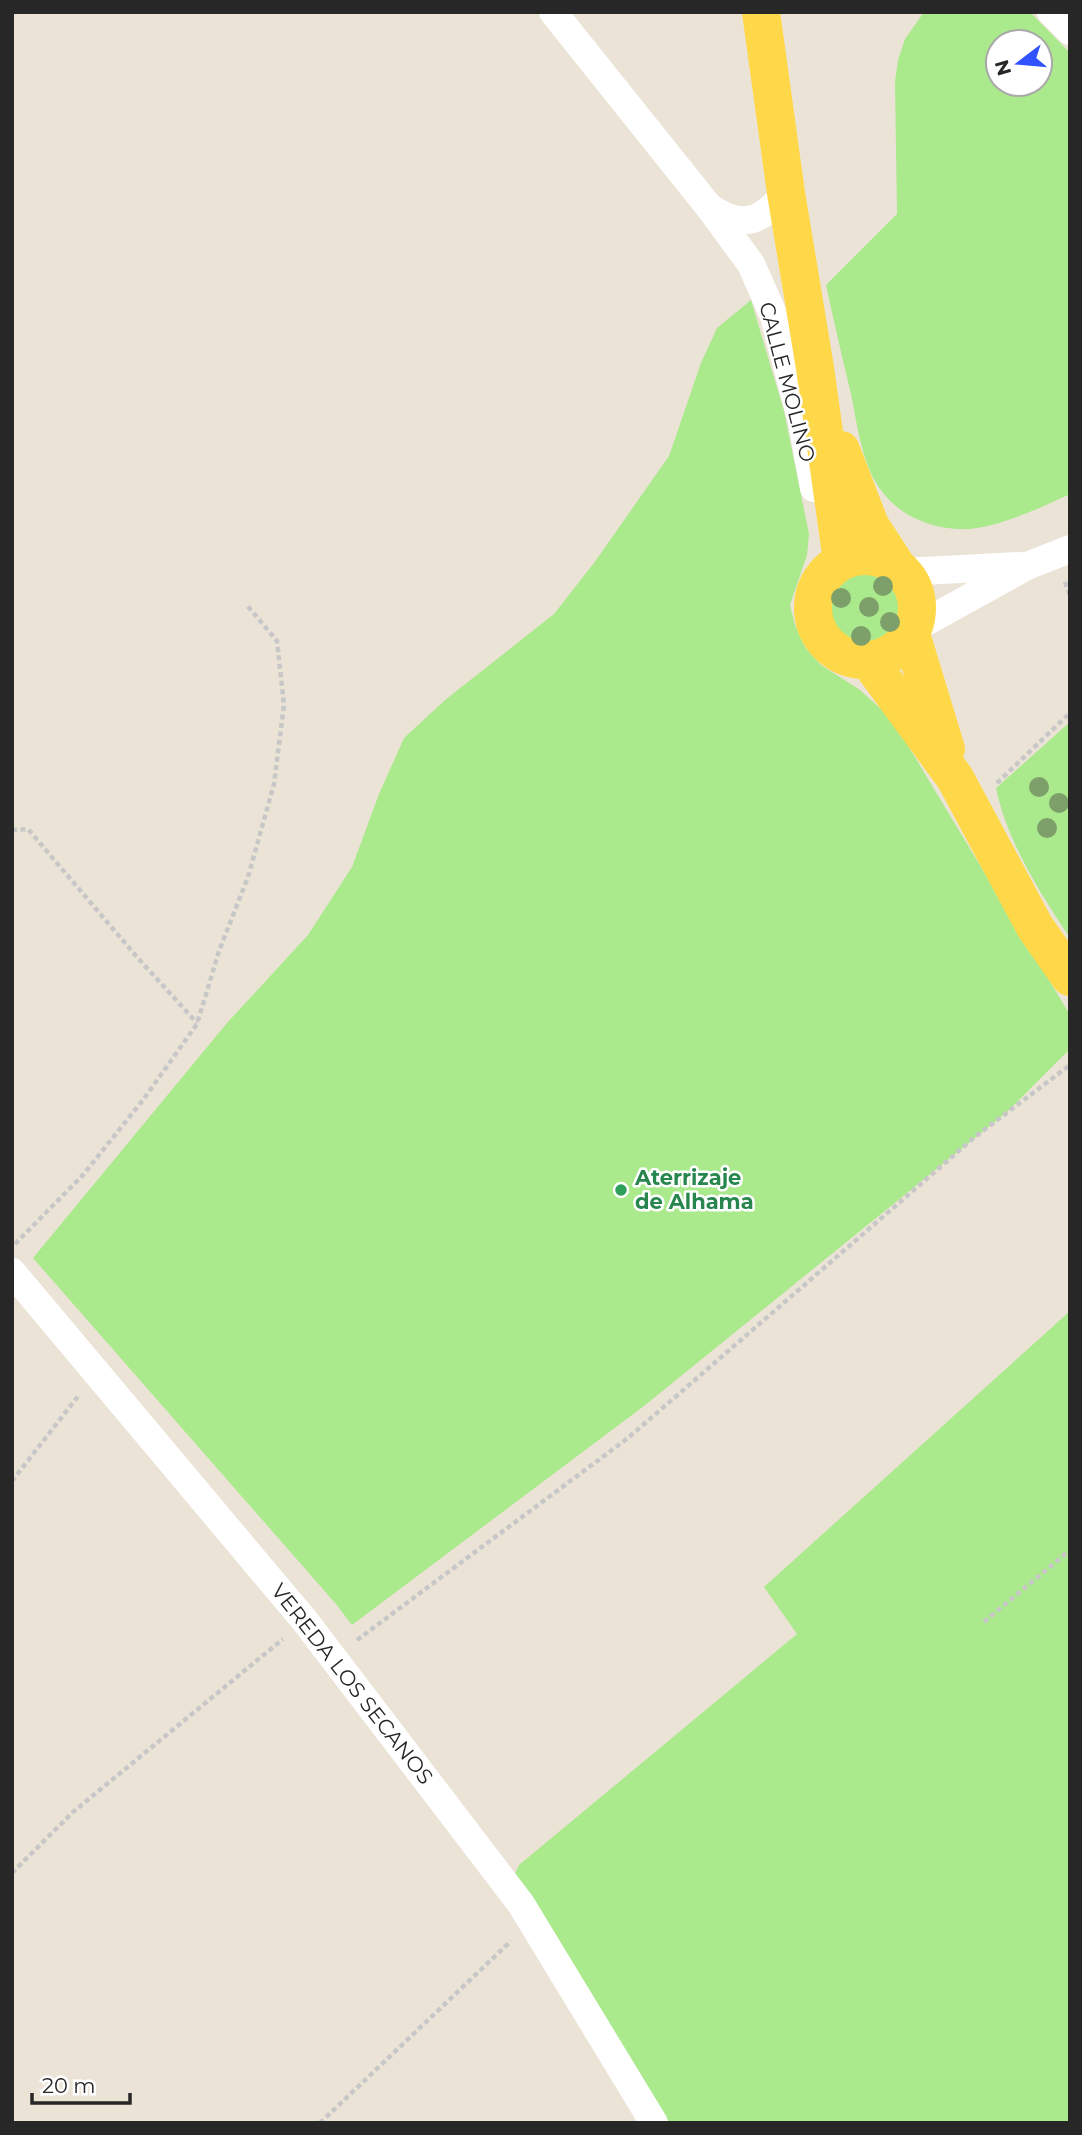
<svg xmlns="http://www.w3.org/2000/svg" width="1082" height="2135" font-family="Montserrat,sans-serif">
<rect width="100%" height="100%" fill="#ece3d7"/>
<path fill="#aae98c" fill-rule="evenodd" d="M924 12H1030L1070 53V494C1042 507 1000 527 969 529 927 531 887 511 870 471 860 448 856 419 851 394 842 358 834 321 826 285L897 214 895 82 898 60 905 39ZM998 42H1040V84H998Z
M751 300 784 411 809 534 807 555 790 605 795 625 805 647 821 665 860 690 881 709 901 734 1070 1015V1049L1007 1112 644 1406 352 1625 336 1604 33 1258 227 1023 308 935 352 867 379 794 404 738 445 700 554 614 594 563 669 456 701 363 717 328Z
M829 608a37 37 0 1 1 74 0a37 37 0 1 1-74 0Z
M1070 722V938C1040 893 1007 841 996 788Z
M1070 1311V2123H669L514 1876 519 1865 797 1634 764 1587Z"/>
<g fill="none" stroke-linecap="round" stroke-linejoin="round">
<path stroke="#c7c7c7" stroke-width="4.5" stroke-dasharray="5 3.5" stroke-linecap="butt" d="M1065 582 1070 595
M997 783 1070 713
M12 830 28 829 136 956 197 1023
M15 1244 83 1175 143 1100 197 1024 219 951 248 877 274 784 284 705 277 641 246 604
M12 1481 79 1395
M984 1622 1070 1550
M357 1640 628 1438 976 1136 1070 1065
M12 1873 73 1812 283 1639
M320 2123 511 1941"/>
<path stroke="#fff" stroke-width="28" d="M553 12 709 207 751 264 774 316 802 422 814 488
M1051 12 1070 31
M709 207C742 230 761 222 786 193
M903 572 1020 566
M913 629 1027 566 1070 549
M12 1272 305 1621 521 1904 654 2123"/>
<path stroke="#ffd849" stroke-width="38" d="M761 12 786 193 815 368 842 561
M841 450 870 525 896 565
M813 608a52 52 0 1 1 104 0a52 52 0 1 1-104 0Z
M911 634 946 749
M869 661 955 778 1035 927 1070 977"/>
</g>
<g fill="#7da06b">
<circle cx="883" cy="586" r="10"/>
<circle cx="841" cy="598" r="10"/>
<circle cx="869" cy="607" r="10"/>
<circle cx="890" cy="622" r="10"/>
<circle cx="861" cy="636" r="10"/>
<circle cx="1039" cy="787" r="10"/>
<circle cx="1059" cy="803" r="10"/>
<circle cx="1047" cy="828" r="10"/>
</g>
<circle fill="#2e9e5b" stroke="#fff" stroke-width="2.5" cx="621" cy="1190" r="7"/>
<g text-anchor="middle" stroke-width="5" stroke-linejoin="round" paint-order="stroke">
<g font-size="21" fill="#272727" stroke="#fff">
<text transform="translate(787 382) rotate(75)" y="7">CALLE MOLINO</text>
<text transform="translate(352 1684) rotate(52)" y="7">VEREDA LOS SECANOS</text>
</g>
<g font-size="21" font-weight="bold" fill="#27864d" stroke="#fff" text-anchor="start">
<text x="635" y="1185">Aterrizaje<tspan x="635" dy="24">de Alhama</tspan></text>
</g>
</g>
<rect width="1082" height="2135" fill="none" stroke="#272727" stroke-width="28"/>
<g transform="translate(1019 63) rotate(254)"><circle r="33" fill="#ffffff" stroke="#a9a9a9" stroke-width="2"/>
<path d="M0-5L12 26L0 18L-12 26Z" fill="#3153ff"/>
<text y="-10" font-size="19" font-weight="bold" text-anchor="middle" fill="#272727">N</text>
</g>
<path d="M32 2093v10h98v-10" fill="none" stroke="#272727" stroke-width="3.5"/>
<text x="42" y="2093" font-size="21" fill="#272727" stroke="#ffffff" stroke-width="5" paint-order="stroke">20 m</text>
</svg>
